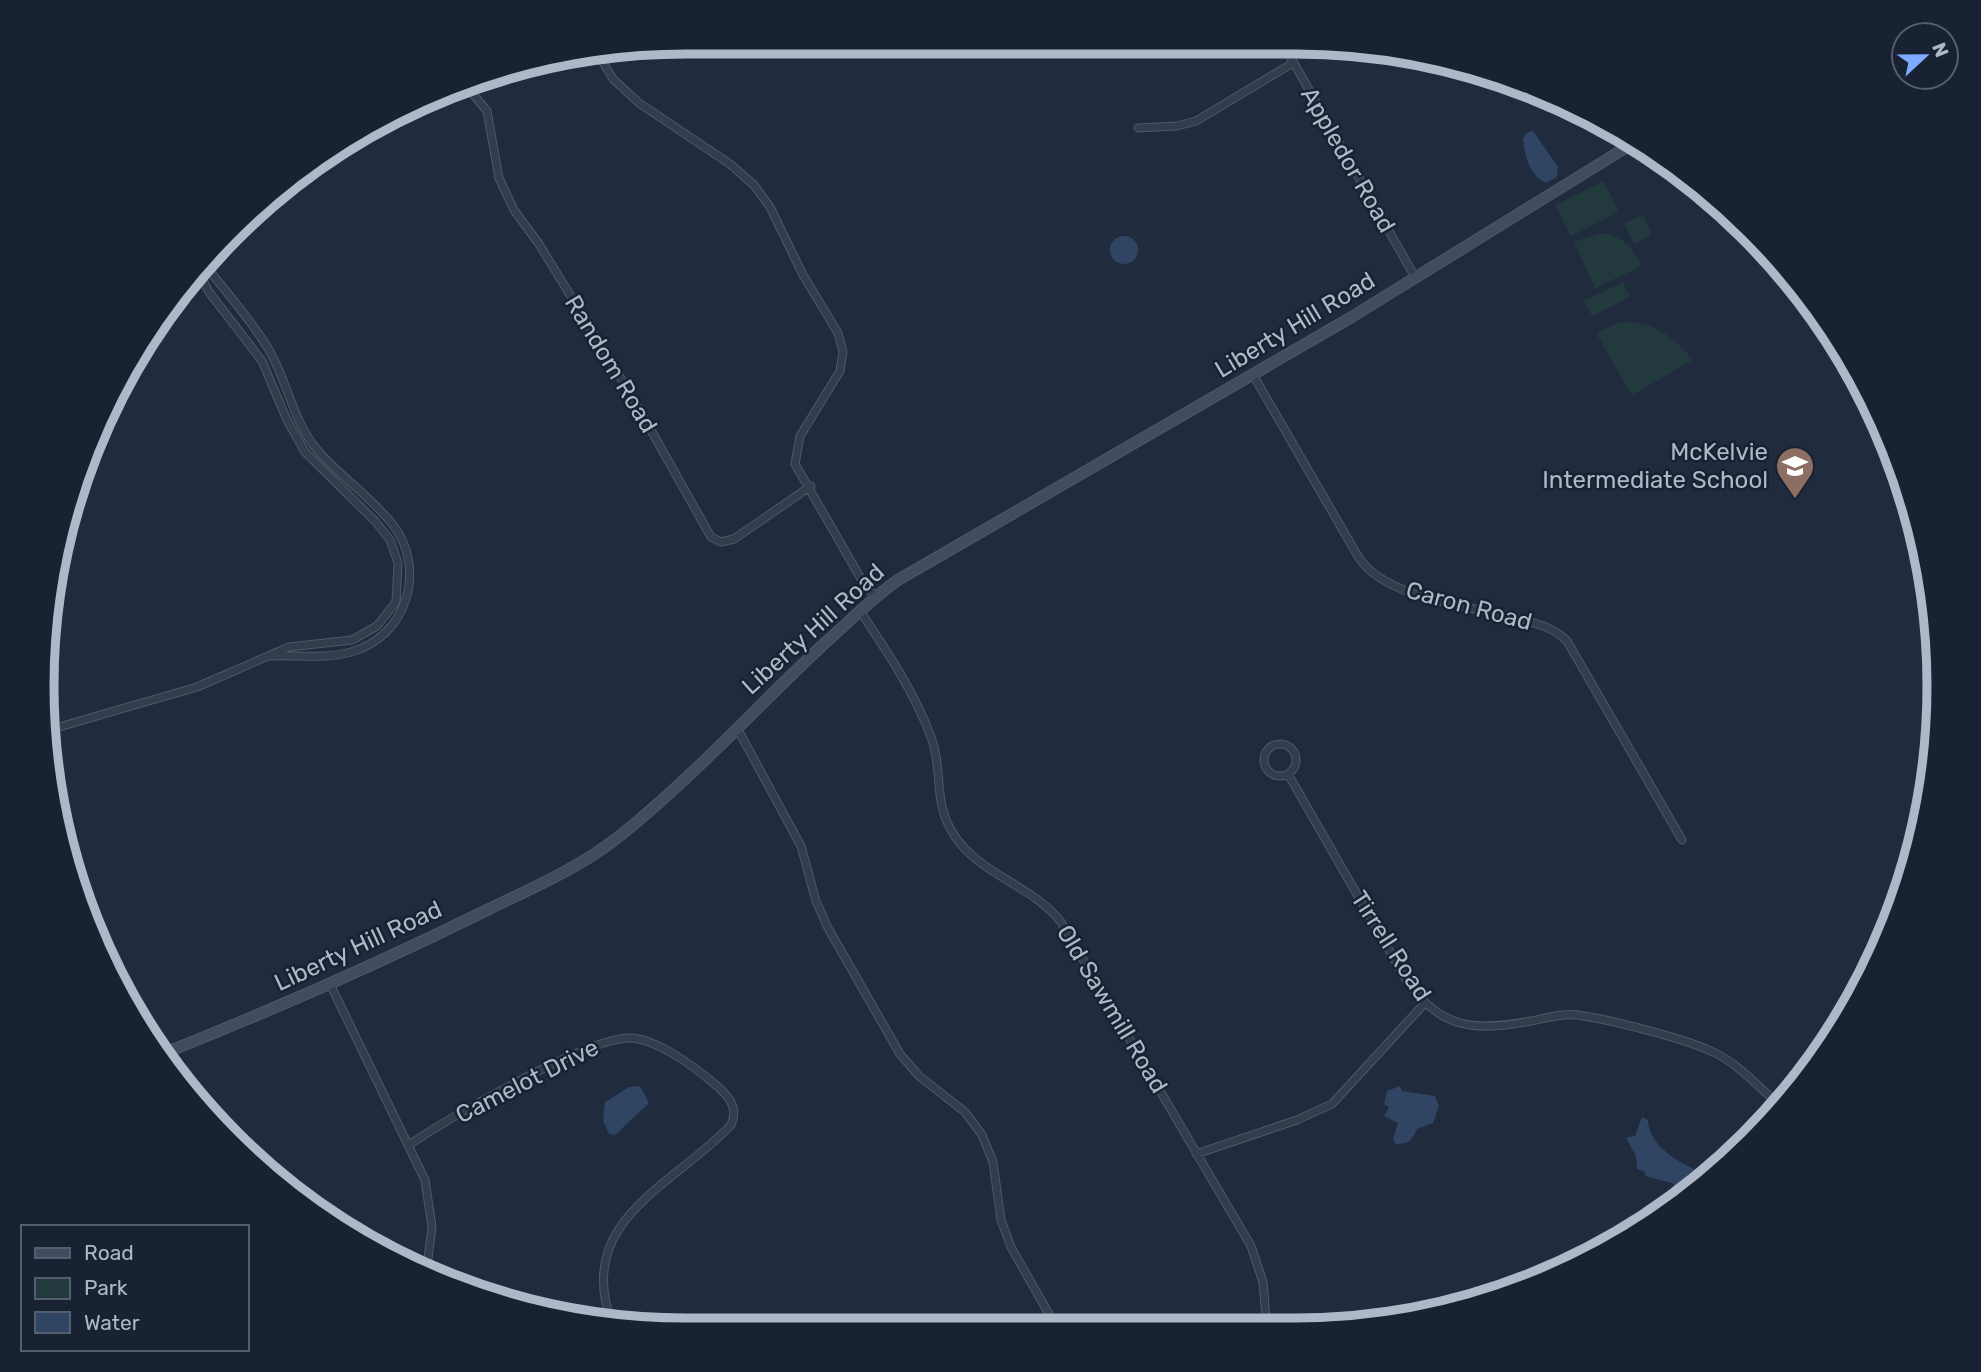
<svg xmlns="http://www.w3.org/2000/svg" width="1981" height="1372" font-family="Rubik,sans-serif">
<rect width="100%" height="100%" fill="#202b3d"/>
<path fill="#223a3e" d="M1604 181 1619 212 1571 236 1555 205Z
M1643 215 1652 235 1634 244 1624 223Z
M1602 233C1623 237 1633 247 1642 266L1595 288 1574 242Z
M1623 282 1630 297 1592 316 1584 301Z
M1620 322C1654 321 1672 335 1693 360L1632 395 1596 333Z"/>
<path fill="#304464" d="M1533 131 1558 167 1557 177 1546 183C1529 175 1525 156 1523 139L1526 133Z
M1110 250a14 14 0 1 1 28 0a14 14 0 1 1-28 0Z
M640 1086 649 1103 615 1135 609 1134 603 1121 605 1102 629 1087Z
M1400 1086 1402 1091 1435 1096 1439 1106 1433 1123 1417 1129C1412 1140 1409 1144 1396 1144L1393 1139 1398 1123 1384 1116 1389 1107 1384 1104 1387 1091Z
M1642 1117 1648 1120C1649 1148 1682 1164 1705 1174L1680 1192 1672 1183 1645 1176V1172L1637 1169 1636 1156 1626 1138 1635 1136Z"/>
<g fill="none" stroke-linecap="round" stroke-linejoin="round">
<defs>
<path id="street" d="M1282 42 1415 277
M598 54 613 79 639 103 730 164 754 185 770 207 803 275 838 333 843 352 840 371 800 436 795 464 860 577 875 597
M467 87 487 111 499 178 514 210 539 244 634 400 711 537 721 542 734 539 811 486
M1138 128 1177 126 1196 121 1293 63
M202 261C224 290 251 319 269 350 287 381 292 417 314 446 337 475 370 495 393 525 427 569 407 637 351 652 326 659 298 655 272 656
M1253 375 1359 558C1386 598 1467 606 1513 617 1533 623 1552 626 1567 641L1682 840
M860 611C886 650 915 693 931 737 944 772 932 801 954 835 980 875 1032 885 1061 922L1251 1246 1263 1282 1267 1330
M737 728 801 846 816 901 828 928 900 1054 919 1076 965 1112 982 1135 993 1162 1001 1220 1011 1247 1058 1330
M52 729 197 687 289 647 352 640 377 626 396 602 398 563 390 540 375 521 305 452 287 420 262 361 209 292 197 268
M1264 760a16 16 0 1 1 32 0a16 16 0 1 1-32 0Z
M1288 774 1405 978C1439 1029 1474 1032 1531 1021 1547 1018 1562 1013 1578 1015 1611 1020 1684 1038 1713 1052 1738 1063 1759 1088 1780 1105
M330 984 425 1180 432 1227 426 1274
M410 1144C450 1118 590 1035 632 1038 657 1040 692 1065 711 1081 726 1093 740 1106 731 1125 675 1185 573 1220 612 1323
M1196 1154 1297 1120 1332 1104 1424 1004"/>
<path id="secondary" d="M167 1052C275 1009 382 962 487 910 530 889 579 868 617 838 692 779 756 707 826 642 850 621 872 598 898 580L1350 318 1635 142"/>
</defs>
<use href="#street" stroke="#4f5868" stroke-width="9"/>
<use href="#secondary" stroke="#4f5868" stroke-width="12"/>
<use href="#street" stroke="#343d4d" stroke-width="7"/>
<use href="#secondary" stroke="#414c60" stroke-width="10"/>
</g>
<defs>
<symbol id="school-pin" viewBox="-11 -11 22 30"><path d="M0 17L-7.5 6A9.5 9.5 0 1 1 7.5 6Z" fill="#8d6e63" stroke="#192232"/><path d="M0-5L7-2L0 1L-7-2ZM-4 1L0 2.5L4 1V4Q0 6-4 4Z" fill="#fff"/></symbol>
</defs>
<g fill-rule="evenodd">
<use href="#school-pin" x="1773" y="444" width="44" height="60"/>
</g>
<g text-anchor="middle" stroke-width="5" stroke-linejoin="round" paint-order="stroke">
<g font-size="24" fill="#afb8c9" stroke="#192232">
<text transform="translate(1348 160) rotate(60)" y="8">Appledor Road</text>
<text transform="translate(1295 325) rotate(-31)" y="8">Liberty Hill Road</text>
<text transform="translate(611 364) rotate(59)" y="8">Random Road</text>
<text transform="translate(1469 606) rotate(15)" y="8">Caron Road</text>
<text transform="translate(813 629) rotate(-42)" y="8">Liberty Hill Road</text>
<text transform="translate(358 946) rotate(-25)" y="8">Liberty Hill Road</text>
<text transform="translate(1391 946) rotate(57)" y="8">Tirrell Road</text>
<text transform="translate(1112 1009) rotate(59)" y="8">Old Sawmill Road</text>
<text transform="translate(527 1081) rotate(-27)" y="8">Camelot Drive</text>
</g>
<g font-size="24" fill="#afb8c9" stroke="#192232" text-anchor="end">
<text x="1768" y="460">McKelvie<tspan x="1768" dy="28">Intermediate School</tspan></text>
</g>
</g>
<path d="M0 0H1981V1372H0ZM686 54H1295A632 632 0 0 1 1927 686V686A632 632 0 0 1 1295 1318H686A632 632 0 0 1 54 686V686A632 632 0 0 1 686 54Z" fill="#192232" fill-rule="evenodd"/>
<path fill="none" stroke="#afb8c9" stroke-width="9" d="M686 54H1295A632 632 0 0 1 1927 686V686A632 632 0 0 1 1295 1318H686A632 632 0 0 1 54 686V686A632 632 0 0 1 686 54Z"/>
<rect x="21" y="1225" width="228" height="126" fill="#192232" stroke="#555e6e" stroke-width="2"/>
<rect x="35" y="1248" width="35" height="10" fill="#414c60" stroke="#555e6e" stroke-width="2"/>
<text x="84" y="1260" font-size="21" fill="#afb8c9">Road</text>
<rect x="35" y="1278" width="35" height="21" fill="#223a3e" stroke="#555e6e" stroke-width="2"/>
<text x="84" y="1295" font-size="21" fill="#afb8c9">Park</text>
<rect x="35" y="1312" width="35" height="21" fill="#304464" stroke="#555e6e" stroke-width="2"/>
<text x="84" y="1330" font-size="21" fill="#afb8c9">Water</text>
<g transform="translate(1925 56) rotate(68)"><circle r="33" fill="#192232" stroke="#555e6e" stroke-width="2"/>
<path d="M0-5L12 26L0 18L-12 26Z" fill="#7eabff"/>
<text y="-10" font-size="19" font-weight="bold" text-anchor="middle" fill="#afb8c9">N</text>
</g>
</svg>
